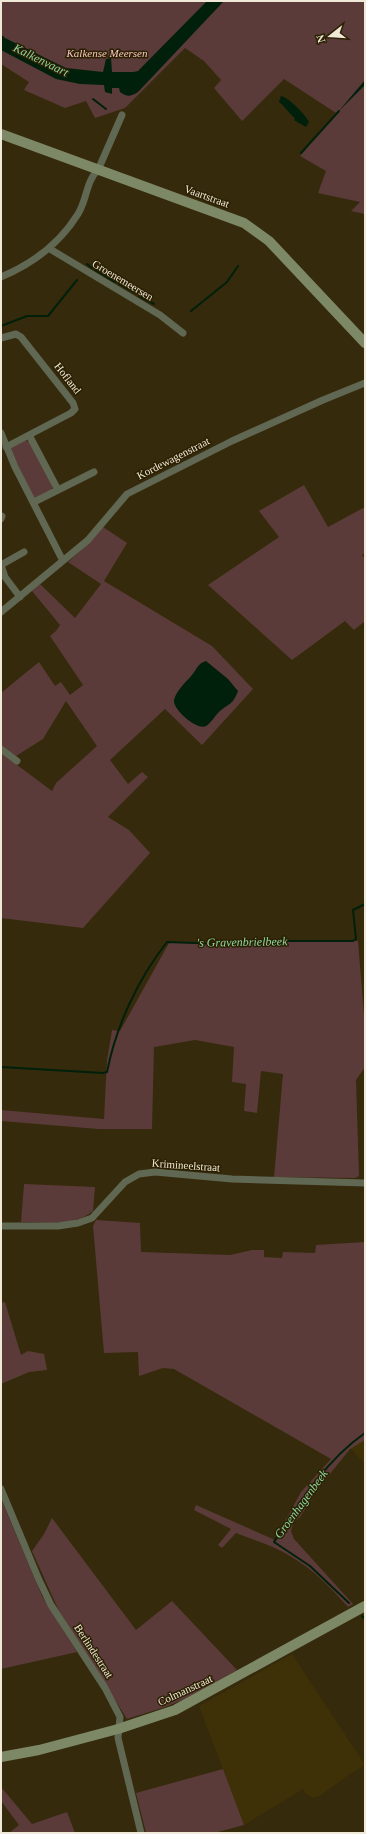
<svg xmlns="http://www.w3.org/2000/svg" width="366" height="1834" font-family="Georgia,serif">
<rect width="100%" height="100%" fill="#352a0b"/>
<path fill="#3e3007" d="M365 1440V1464L350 1448Z
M292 1654 365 1765 347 1776 320 1796 313 1798 306 1794 303 1789 244 1825 199 1706Z"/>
<path fill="#5a3b39" d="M1 1H365V214L351 211 360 202 318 193 326 171 300 156 336 113 284 79 242 121 214 88 221 80 204 61 185 48 125 108 95 118 86 101 65 108 24 90 29 82 1 64Z
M26 440 30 443 52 486V490L35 498 32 495 10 450 11 447Z
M304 485 328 527 365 507V553L362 555 365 559V621L354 630 345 621 292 660 208 585 279 537 259 511Z
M103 527 127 543 104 581 212 646 253 689 202 745 165 709 110 760 128 784 142 772 148 777 108 817 129 830 150 853 83 928 1 918V753L52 791 56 783 97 746 66 701 43 739 16 756 1 745V693L39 662 55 686 61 682 70 695 83 685 50 636 56 631 60 625 32 591 40 584 75 618 101 584 68 562 91 541Z
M358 941 365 1028V1067L356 1080 359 1176 355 1178 274 1177 283 1074 261 1071 257 1113 244 1111 246 1084 232 1082 234 1047 195 1040 154 1047 152 1129H98L1 1121V1110L104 1119 107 1060 112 1030 120 1031 169 943Z
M24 1184 95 1187 93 1211C74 1227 44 1222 21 1222Z
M96 1220 140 1223 141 1252 230 1255 252 1250H264V1257L282 1258 283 1252 315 1253 316 1245 365 1242V1440L350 1449 317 1490 300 1517 293 1523 291 1531 294 1539 353 1604 348 1607C331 1588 313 1569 290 1556 274 1546 254 1540 236 1533L222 1548 218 1545 231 1529 194 1510 196 1505 275 1540 301 1492 331 1459 174 1369 163 1368 139 1376 138 1352 104 1353 93 1226Z
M5 1302 21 1355 28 1351 44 1354 47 1370 29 1372 1 1384V1303Z
M1 1499 42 1596 77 1652 1 1669Z
M52 1518 136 1630 172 1601 237 1670 185 1699 165 1707 127 1719 59 1611 32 1551 44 1534Z
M223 1769 244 1825 214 1833H146L136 1793Z
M1 1787 32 1824 67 1812 75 1833H9L19 1825 1 1801Z"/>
<path fill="#00200c" d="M207 1H224L138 92C130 97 127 97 120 92L119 88H112V94L105 92 104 85 80 84 56 79 1 50V34L5 38 66 68 103 72 106 59 111 58 112 72H133L138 71Z
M365 80V85L338 112Z
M281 96C288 97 306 115 309 122L306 127 294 120 295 118C288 113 286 107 279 102Z
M206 661 228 679 238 691C232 707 228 703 218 713 215 716 210 724 206 726 197 731 172 709 174 700 176 691 186 682 192 675 197 669 197 664 206 661Z"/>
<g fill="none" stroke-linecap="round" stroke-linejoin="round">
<path stroke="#00200c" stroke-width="2" d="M93 99 106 109
M301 153 339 111
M87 264 92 268
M95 270 115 282
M119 284 135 293
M139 296 154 304
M191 311 227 282 238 266
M1 326 27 316H48L77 280
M1 1067 103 1073 107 1072C116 1026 138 979 167 942L222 944 243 941H353L356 939 353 910 365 904
M349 1603 310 1566 274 1542C299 1503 326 1460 365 1433
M362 1616 365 1619"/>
<path stroke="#606752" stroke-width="7" d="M50 249 160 315 183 333
M1 277C32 264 60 243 78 214 87 200 86 181 98 170L122 115
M1 338 16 334 21 337 73 403 75 409 71 413 6 447
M1 433 15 467 63 561
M29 435 58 490
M34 502 94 472
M1 519 2 516
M20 597 5 577 1 565 24 552
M1 612 88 540 127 494 232 441 323 400 365 383
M1 749 17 761
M1 1226H58L78 1223 92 1218 125 1182 139 1174 155 1172 232 1179 365 1183
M1 1489 39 1580 51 1605 105 1688 120 1717 118 1738 141 1833"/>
<path stroke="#7d8867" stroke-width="10" d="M1 134 244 223 269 241 365 343
M1 1757 39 1750 118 1729 175 1710 365 1606"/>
</g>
<g text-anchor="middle" stroke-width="3" stroke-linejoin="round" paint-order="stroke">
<g font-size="11" font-style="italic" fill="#f9c4c0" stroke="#2b2002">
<text x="107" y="57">Kalkense Meersen</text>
</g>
<g font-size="11" fill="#f0e9d7" stroke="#2b2002">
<text transform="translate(207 196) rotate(20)" y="4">Vaartstraat</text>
<text transform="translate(123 280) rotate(31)" y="4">Groenemeersen</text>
<text transform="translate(68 378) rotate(52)" y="4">Hofland</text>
<text transform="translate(173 458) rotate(-27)" y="4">Kordewagenstraat</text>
<text transform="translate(186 1165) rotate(4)" y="4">Krimineelstraat</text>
<text transform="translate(94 1651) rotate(57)" y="4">Berlindestraat</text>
<text transform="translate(185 1690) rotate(-25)" y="4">Colmanstraat</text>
</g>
<g font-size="12" font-style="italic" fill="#8bd7a5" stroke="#2b2002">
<text transform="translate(41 60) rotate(26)" y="4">Kalkenvaart</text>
<text transform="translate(242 942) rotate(-1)" y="4">'s Gravenbrielbeek</text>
<text transform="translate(301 1504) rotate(-54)" y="4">Groenhagenbeek</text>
</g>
</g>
<rect width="366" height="1834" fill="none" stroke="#f0e9d7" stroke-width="4"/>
<g transform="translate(330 36) rotate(253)" stroke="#2b2002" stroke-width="3" paint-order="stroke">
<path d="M0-3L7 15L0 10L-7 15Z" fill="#f0e9d7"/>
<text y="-6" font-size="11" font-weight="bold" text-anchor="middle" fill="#f0e9d7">N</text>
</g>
</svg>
